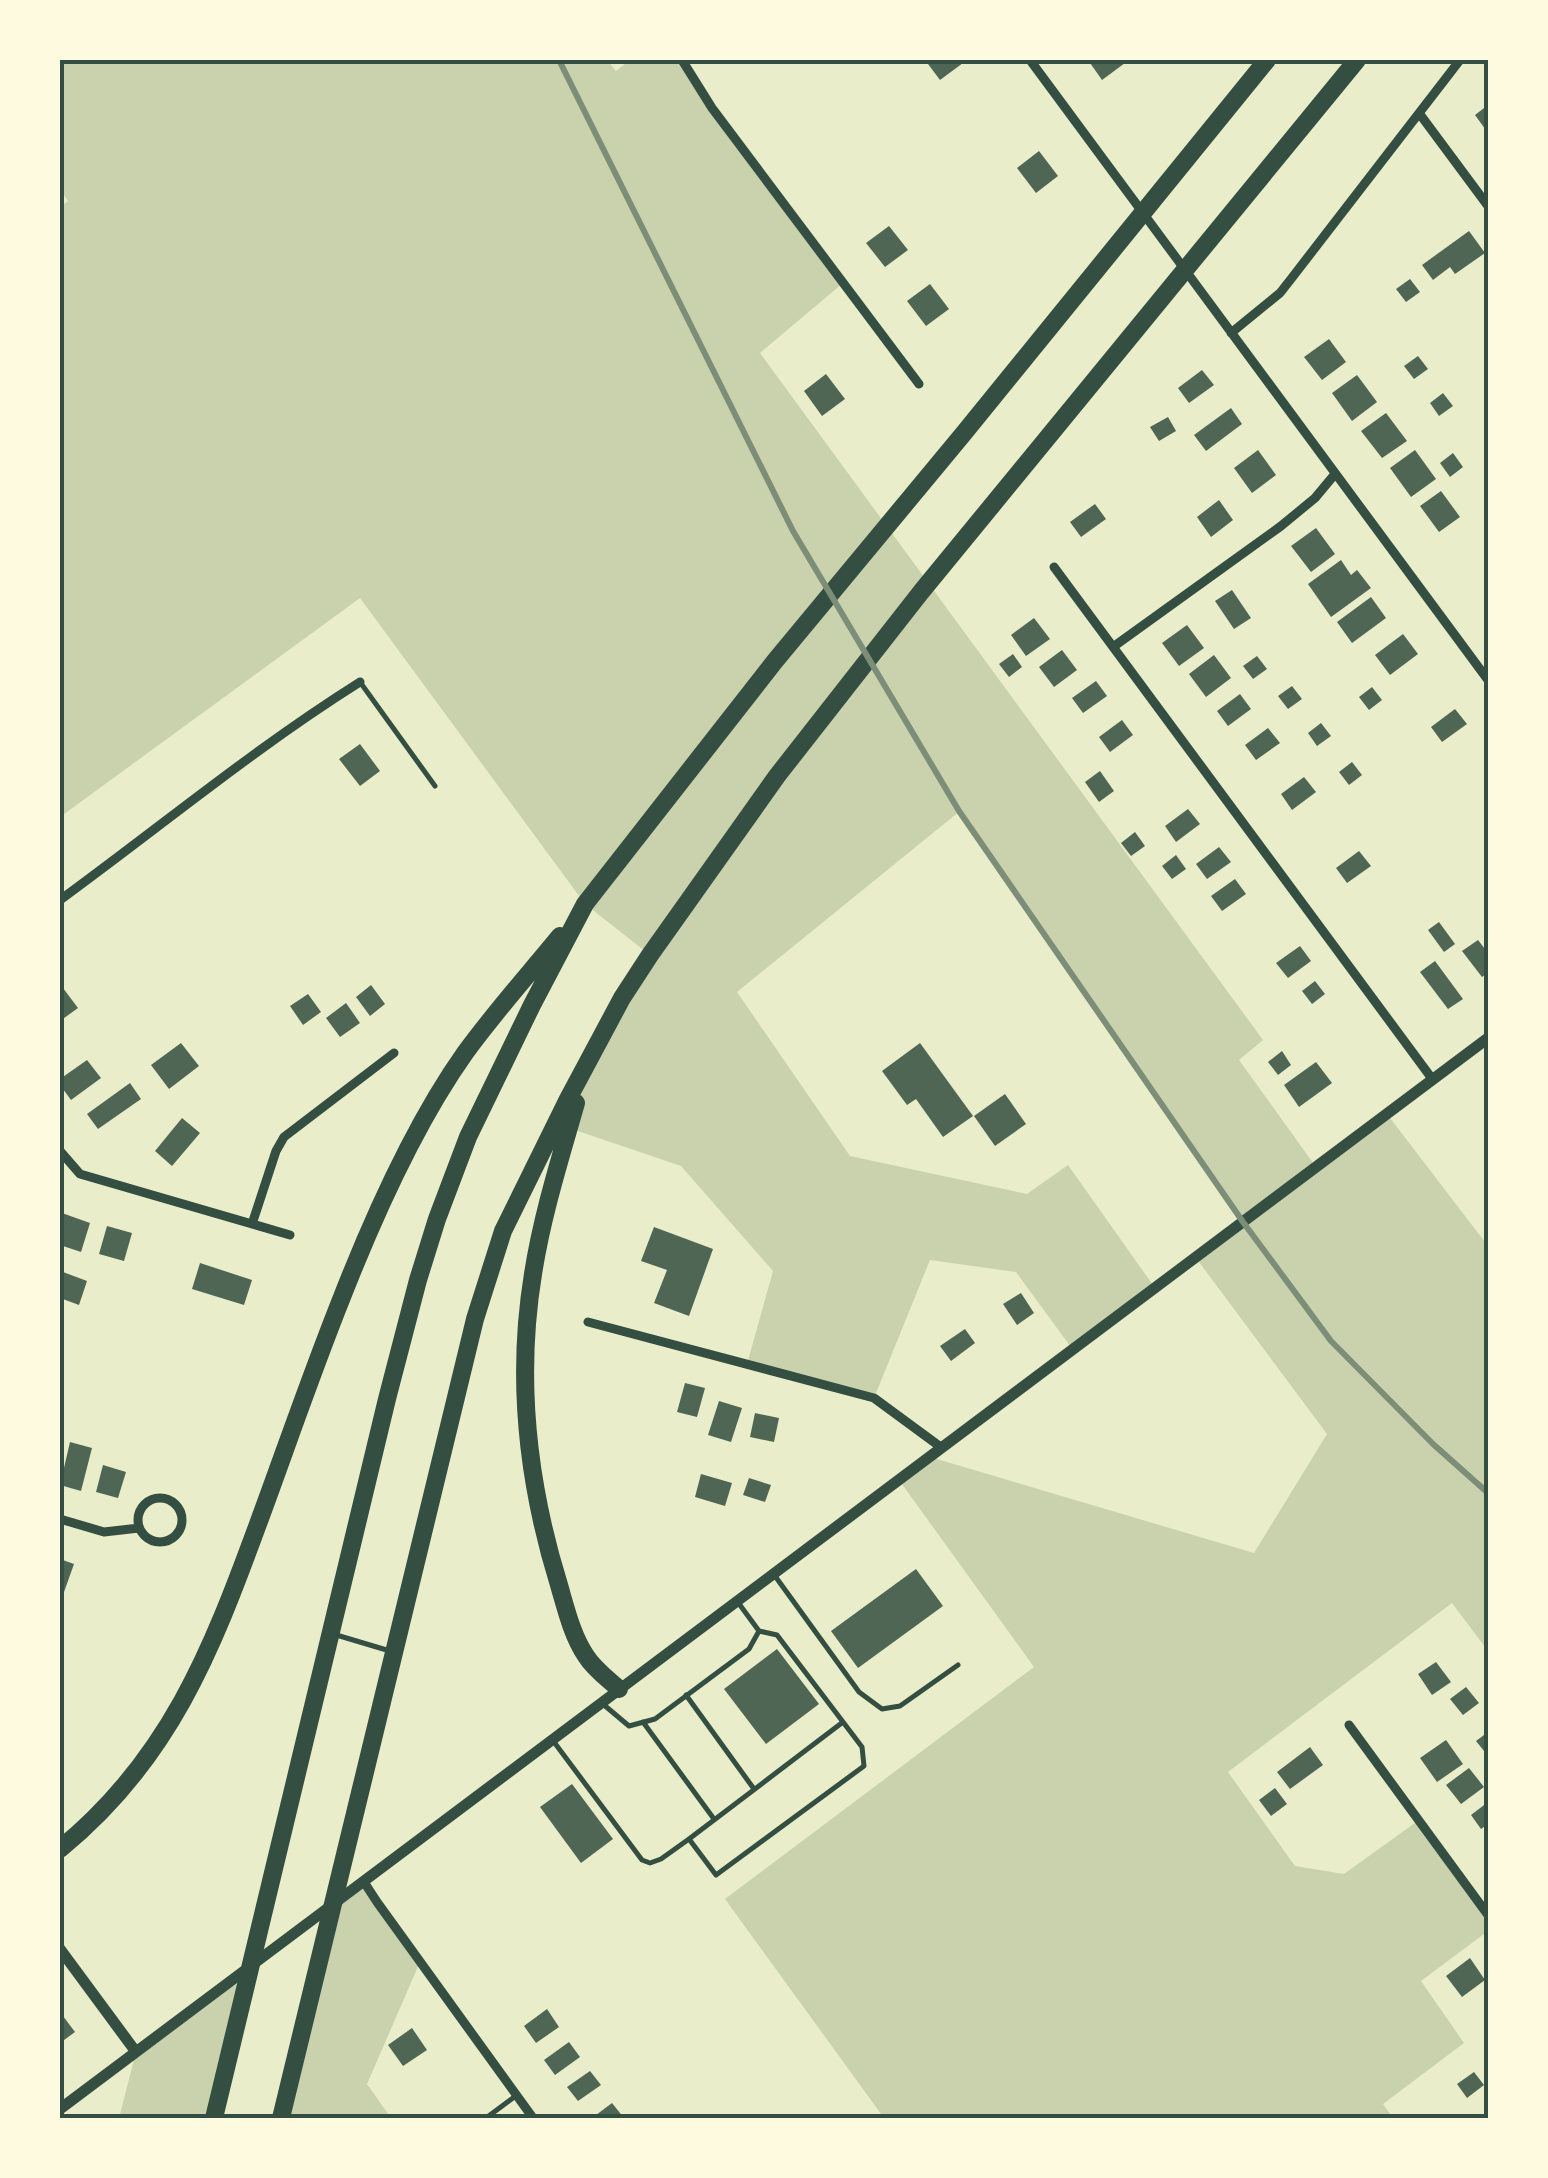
<svg xmlns="http://www.w3.org/2000/svg" width="1548" height="2178" font-family="Lato,sans-serif">
<rect width="100%" height="100%" fill="#e9edc9"/>
<path fill="#cad2ad" d="M60 60H607L616 71 630 60H682L843 283 760 353 1263 1040 1239 1060 1316 1167 1387 1114 1488 1246V1651L1452 1603 1228 1772 1295 1866 1344 1874 1419 1820 1488 1915V1931L1421 1981 1464 2043 1383 2104 1393 2118H884L725 1899 1034 1667 899 1480 930 1457 1254 1553 1327 1434 1196 1258 1242 1222 960 811 737 992 850 1156 1027 1194 1068 1165 1155 1288 1073 1350 1016 1272 930 1260 874 1398 747 1364 773 1271 681 1166 569 1128 588 1061 650 955 585 904 360 598 60 817V208L68 201 60 189Z
M364 1882 420 1962 367 2084 391 2118H281L333 1902Z
M251 1965 214 2118H119L136 2052Z"/>
<path fill="#4f6655" d="M925 60H961L963 63 940 80Z
M1088 60H1123L1125 63 1102 80Z
M1488 105V133L1475 115Z
M1039 151 1058 176 1036 193 1017 168Z
M889 226 908 250 885 267 866 243Z
M1469 231 1485 253 1455 274 1450 267 1433 280 1422 265Z
M1410 279 1420 292 1406 302 1396 289Z
M930 284 949 309 926 326 907 301Z
M1329 339 1346 362 1322 380 1304 357Z
M1418 356 1428 369 1414 379 1404 366Z
M1202 370 1214 385 1189 403 1178 388Z
M826 374 845 399 822 416 804 391Z
M1357 375 1377 402 1352 421 1332 393Z
M1443 393 1453 406 1439 416 1430 403Z
M1231 408 1242 424 1206 451 1194 435Z
M1386 413 1407 441 1382 458 1361 431Z
M1168 417 1176 431 1159 441 1150 427Z
M1258 450 1276 475 1252 493 1234 468Z
M1415 450 1436 479 1411 497 1390 468Z
M1453 453 1463 467 1450 477 1440 463Z
M1441 491 1460 517 1439 532 1420 506Z
M1219 500 1233 520 1211 537 1197 517Z
M1095 504 1106 519 1081 537 1070 522Z
M1316 528 1335 554 1311 572 1291 546Z
M1341 560 1351 575 1357 570 1371 588 1331 617 1308 584Z
M1232 590 1251 618 1234 629 1215 601Z
M1371 597 1386 618 1352 643 1337 622Z
M1034 618 1050 639 1026 656 1011 635Z
M1187 625 1204 648 1179 666 1162 643Z
M1403 634 1418 654 1390 675 1375 655Z
M1062 650 1077 670 1054 687 1039 667Z
M1013 654 1022 667 1009 677 999 664Z
M1214 655 1231 678 1206 697 1189 674Z
M1257 656 1267 669 1253 679 1243 666Z
M1096 681 1107 696 1083 713 1072 698Z
M1292 686 1302 699 1288 709 1278 696Z
M1372 687 1382 700 1369 710 1359 697Z
M1240 694 1251 709 1228 726 1217 711Z
M1455 709 1467 724 1442 742 1431 727Z
M1122 720 1133 735 1110 752 1099 737Z
M1321 723 1331 736 1317 746 1308 733Z
M1268 728 1280 743 1256 760 1245 745Z
M360 744 380 771 360 786 339 759Z
M1352 762 1362 775 1349 785 1339 772Z
M1100 771 1114 791 1099 802 1085 782Z
M1304 777 1316 792 1292 810 1281 794Z
M1188 809 1200 824 1176 842 1165 826Z
M1135 832 1145 846 1131 856 1121 843Z
M1219 847 1231 862 1207 879 1196 864Z
M1359 851 1371 866 1347 883 1336 868Z
M1176 855 1186 869 1172 879 1162 866Z
M1235 879 1246 894 1222 911 1211 896Z
M1439 922 1455 944 1444 952 1428 930Z
M1478 940 1488 953V973L1482 977 1462 951Z
M1300 946 1311 961 1288 978 1276 963Z
M1435 961 1463 999 1448 1009 1420 972Z
M1315 981 1325 994 1312 1004 1302 991Z
M60 984 78 1008 60 1021Z
M371 985 385 1004 370 1016 356 997Z
M308 994 321 1012 303 1025 290 1006Z
M346 1003 360 1023 340 1037 326 1018Z
M181 1043 199 1066 169 1089 151 1065Z
M920 1043 973 1116 943 1137 916 1099 907 1105 882 1071Z
M1282 1051 1291 1065 1278 1075 1268 1062Z
M87 1060 101 1078 71 1100 60 1085V1079Z
M1316 1062 1332 1083 1299 1107 1284 1085Z
M130 1083 141 1099 98 1129 87 1114Z
M1005 1094 1026 1124 995 1146 974 1116Z
M182 1118 200 1133 172 1166 155 1151Z
M62 1213 90 1223 81 1252 60 1245V1220Z
M107 1226 132 1233 124 1261 99 1254Z
M654 1227 713 1249 689 1316 654 1303 667 1270 641 1261Z
M200 1263 252 1280 244 1305 192 1289Z
M63 1272 87 1281 79 1305 60 1298V1280Z
M1021 1293 1034 1313 1017 1325 1003 1304Z
M965 1329 975 1343 951 1361 940 1346Z
M685 1383 705 1388 697 1417 677 1412Z
M719 1401 742 1408 731 1442 708 1435Z
M755 1413 779 1418 774 1442 750 1437Z
M70 1442 92 1448 81 1491 60 1485Z
M103 1465 126 1472 118 1498 96 1492Z
M701 1474 732 1483 725 1506 695 1497Z
M749 1478 771 1485 765 1502 743 1495Z
M60 1559 74 1564 64 1592 60 1591Z
M916 1569 943 1606 858 1668 831 1631Z
M777 1649 819 1704 766 1744 724 1689Z
M1436 1662 1451 1682 1432 1695 1418 1674Z
M1466 1687 1479 1703 1463 1715 1450 1699Z
M1488 1732V1756L1476 1741Z
M1446 1740 1463 1764 1437 1782 1420 1758Z
M1310 1747 1323 1765 1290 1789 1277 1772Z
M1469 1768 1484 1787 1461 1804 1446 1785Z
M572 1784 613 1839 581 1863 540 1807Z
M1275 1788 1287 1804 1271 1816 1259 1800Z
M1488 1802V1824L1481 1829 1471 1815Z
M1470 1958 1485 1980 1462 1997 1446 1976Z
M547 2009 559 2027 536 2043 524 2026Z
M60 2012 75 2032 60 2043Z
M412 2028 427 2050 403 2066 388 2045Z
M569 2042 580 2057 555 2075 544 2060Z
M590 2071 601 2085 578 2101 567 2087Z
M1474 2072 1484 2085 1467 2098 1457 2084Z
M612 2103 624 2118H592Z"/>
<g fill="none" stroke-linecap="round" stroke-linejoin="round">
<path stroke="#344e41" stroke-width="5" d="M360 682 435 786
M775 1576 859 1692 882 1709 900 1706 958 1665
M737 1601 759 1631 777 1635 862 1747 864 1766 716 1875 689 1839 843 1722
M333 1634 390 1651
M686 1695 754 1789
M604 1705 629 1726 655 1719 749 1649 759 1631
M643 1722 714 1819
M554 1742 642 1860 650 1863 661 1859 689 1839
M486 2118 517 2095"/>
<path stroke="#344e41" stroke-width="9" d="M682 60 712 108 919 384
M1030 60 1488 680
M1419 113 1488 206
M1231 333 1280 293 1291 279 1460 60
M1054 567 1433 1080
M1113 647 1281 526 1315 498 1335 474
M60 900C160 827 255 748 360 682
M60 1151 80 1174 290 1235
M252 1224 276 1151 284 1137 394 1053
M588 1322 874 1398 942 1448
M138 1520a22 22 0 1 1 44 0a22 22 0 1 1-44 0Z
M60 1519 104 1532 139 1528
M1349 1725 1488 1915
M364 1882 377 1902 533 2118"/>
<path stroke="#344e41" stroke-width="11" d="M60 1949 136 2052
M60 2109 1488 1038"/>
<path stroke="#344e41" stroke-width="18" d="M576 1103C560 1159 542 1216 533 1274 516 1378 528 1485 559 1585 566 1609 572 1635 586 1656 594 1669 608 1679 619 1689
M60 1849C169 1760 211 1652 258 1524 286 1448 312 1372 342 1297 373 1218 416 1122 465 1053 494 1013 528 975 560 936
M214 2118 387 1399 418 1280 437 1219 468 1137 532 1005 585 904 775 661 964 433 1267 60
M281 2118 475 1319 503 1231 568 1099 622 998 650 955 777 776 921 592 1357 60"/>
<path stroke="#7c8e77" stroke-width="6" d="M559 60 793 531 959 811 1243 1222 1331 1341 1433 1444 1488 1493"/>
</g>
<rect width="1548" height="2178" fill="none" stroke="#fefae0" stroke-width="125"/>
<rect x="62" y="62" width="1424" height="2054" fill="none" stroke="#344e41" stroke-width="4"/>
</svg>
